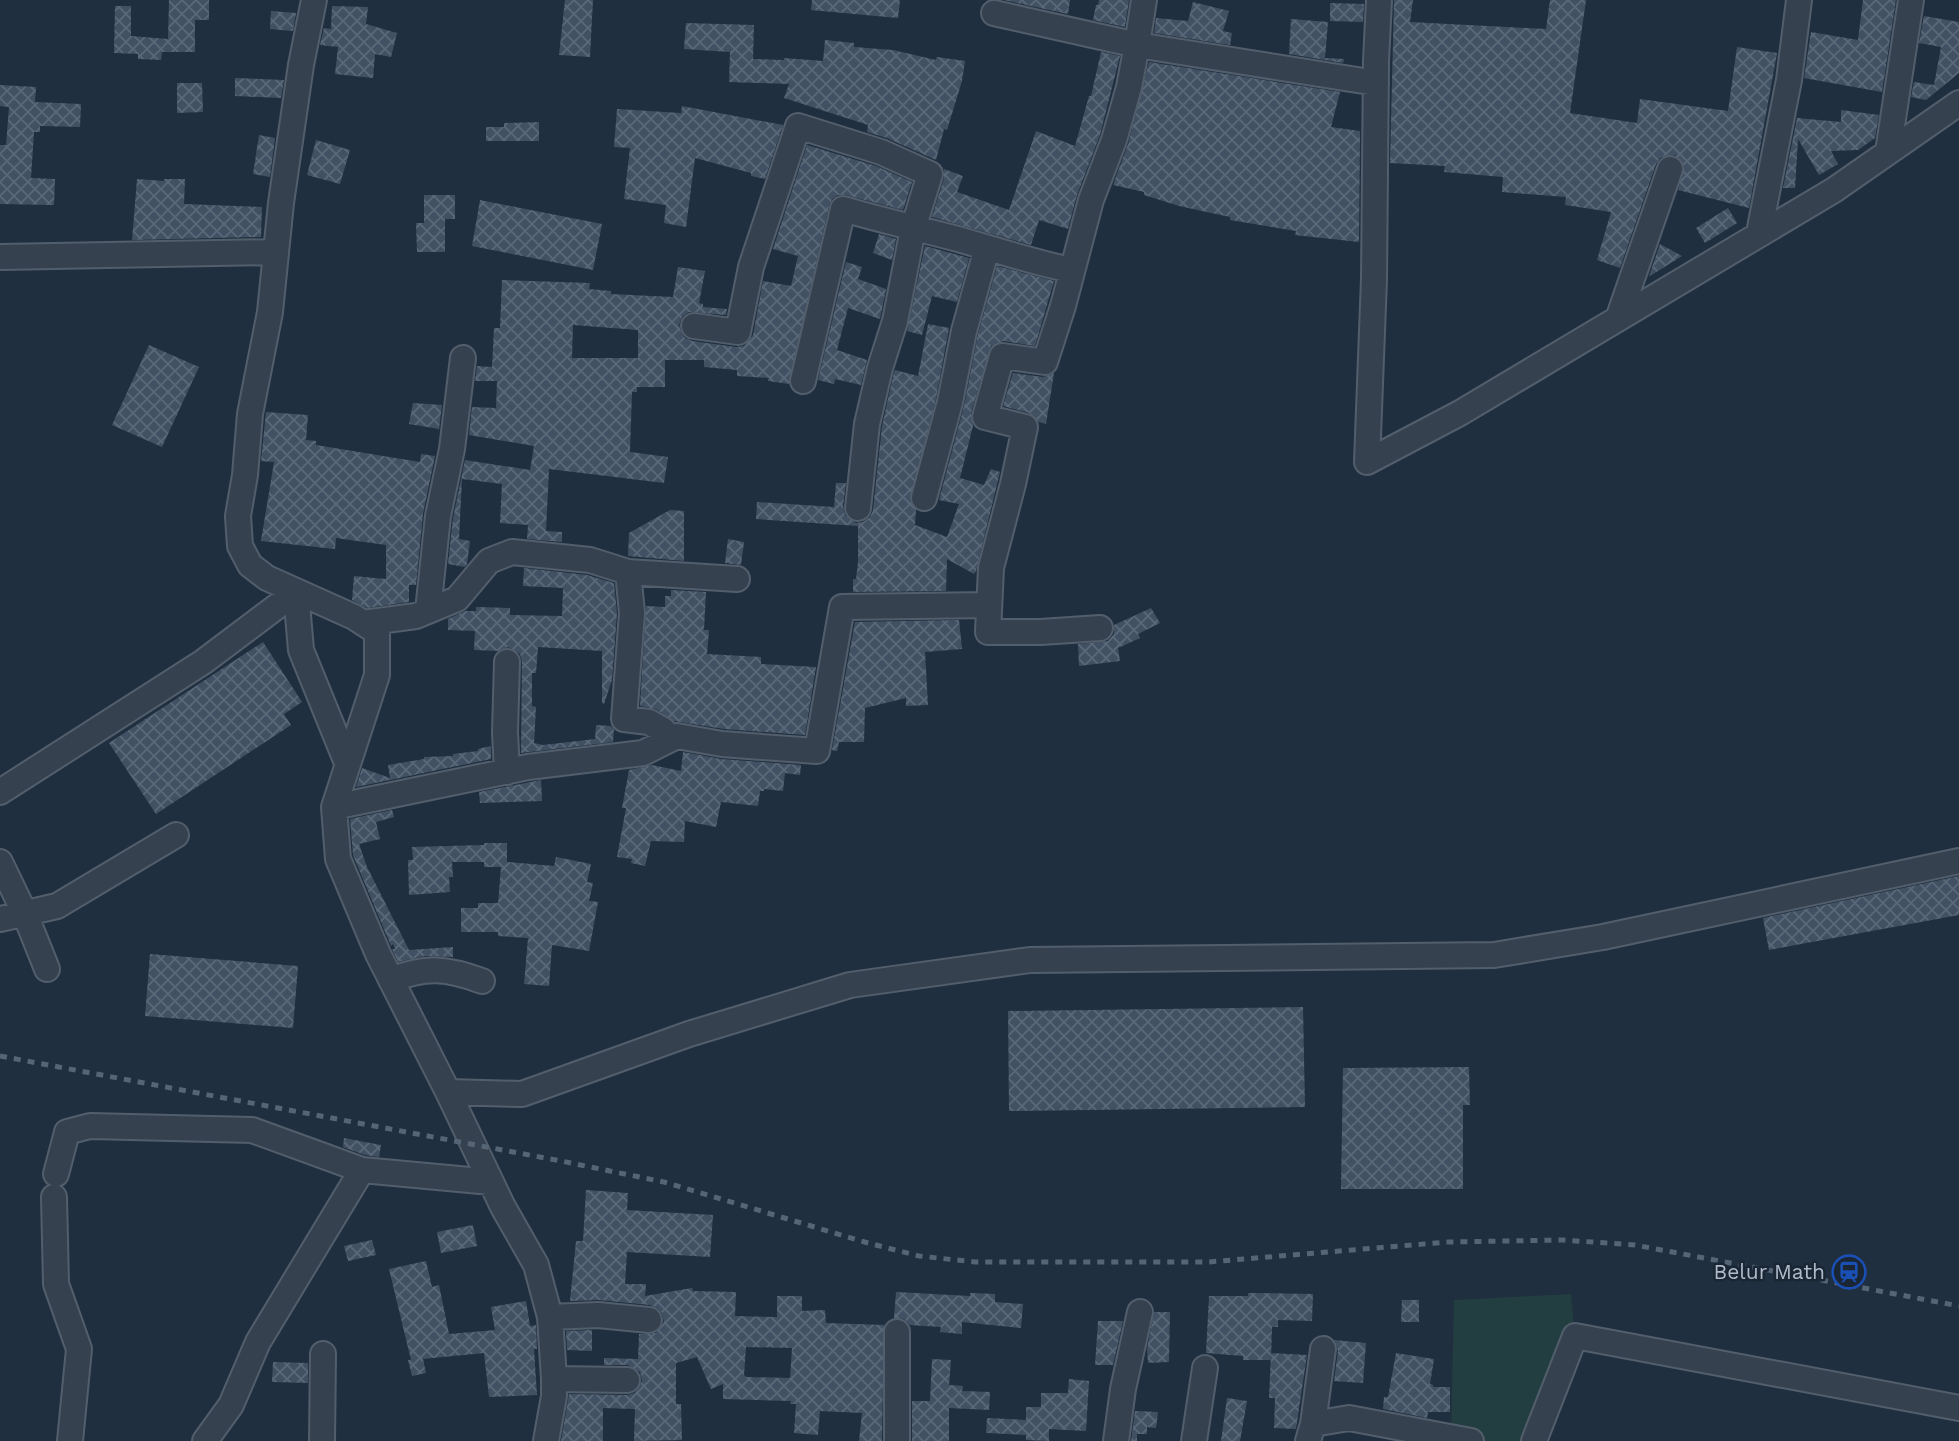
<svg xmlns="http://www.w3.org/2000/svg" width="1959" height="1441" font-family="'Work Sans',sans-serif">
<defs>
<pattern id="building-cross-hatch" width="8" height="8" patternUnits="userSpaceOnUse" patternTransform="scale(1.75)"><rect width="8" height="8" fill="#415163"/><path d="M0 0l8 8M0 8l8-8" fill="none" stroke="#5a6878"/></pattern>
</defs>
<rect width="100%" height="100%" fill="#202f3f"/>
<path fill="#233e40" d="M1571 1294 1575 1336 1533 1441H1471L1451 1437 1454 1300Z"/>
<path fill="url(#building-cross-hatch)" fill-rule="evenodd" d="M169 0H209V20H195V52H162L161 60 138 59V54L114 53 115 6H131V36L168 39Z
M565 0H593L590 57 559 55Z
M812 0H900L898 18 811 10Z
M1004 0H1070L1068 14Z
M1099 0H1129L1125 27 1093 20 1096 5H1098Z
M1394 0H1413L1410 22 1546 29 1550 0H1586L1570 113 1637 123 1640 99 1728 111 1737 47 1777 53 1749 208 1678 190 1684 166 1675 155H1667L1660 158 1656 164 1620 268 1597 260 1611 212 1565 205 1566 197 1502 192 1503 177 1444 172 1445 166 1390 163Z
M1863 0H1896L1882 92 1804 78 1811 32 1858 40Z
M1193 2 1229 11 1223 31 1232 33 1230 45 1154 33 1156 18 1188 21Z
M1330 3 1364 4 1363 22 1330 21Z
M332 6 368 7 366 24 397 33 391 57 375 54 373 78 335 74 338 47 320 45 324 28 331 29Z
M271 11 296 13 293 31 270 29Z
M1924 16 1959 22V73L1926 100 1911 97 1914 82 1934 85 1941 47 1919 43Z
M1291 19 1328 22 1325 58 1344 59 1343 63 1289 54Z
M686 23 754 25 753 59 784 60V58L823 61 825 40 854 43V47L893 50 936 60 937 57 965 61 962 81 947 130 944 129 936 160 887 138 867 132 868 125 784 98 789 84 729 82 730 52 684 49Z
M1101 52 1120 56 1100 135 1077 195 1068 229 1039 220 1031 245 932 217 944 178V169L963 176 957 192 1009 210 1036 131 1075 146 1089 96H1091Z
M1149 62 1340 92 1331 127 1360 131 1359 242 1295 235 1296 231 1230 220V217L1179 206 1144 195V192L1113 185 1128 144Z
M235 78 284 80 281 98 235 96Z
M177 83H202L203 112 177 113Z
M0 85 36 87 35 102 81 104 80 127 40 126V132H34L31 178 55 179 54 205 0 204V145H6L9 107 0 106Z
M682 106 783 125 765 179 751 176V173L695 158 686 227 664 223 666 205 624 199 630 148 614 147 617 109 681 113Z
M1841 110 1879 115 1875 138 1858 150 1831 151 1838 164 1819 175 1798 139 1795 188H1783L1797 118 1841 122Z
M539 122V141H486V127H504V123Z
M259 135 275 138 270 177 253 174Z
M316 140 350 150 340 184 307 175Z
M807 145 876 166 912 182 903 210 846 195H838L832 199 829 206 789 384 768 381 769 378 737 376V370L704 367V360H665V387H637V392H632L630 452 668 457 664 483 549 469 546 531 562 532V542L527 539 528 525 500 523 502 484 462 479 459 539 470 541 467 564 465 567 448 564 453 518 465 460 530 470 534 446 469 435 472 407 496 408 497 381H475L477 366 492 367 494 328H500L502 280 590 283 589 289 611 291V294L673 297 678 267 705 271 699 303 703 304V307L727 309 726 315 689 312 682 317 679 325 681 332 685 338 692 341 736 347 744 346 753 335 763 281 791 286 798 256 773 249ZM573 325 638 330V358H572Z
M137 179 164 181V179H185L184 204 262 207 261 237 132 240Z
M424 195H455V219H445V252H417L416 223H424Z
M480 200 602 224 593 270 472 246Z
M1728 208 1737 223 1705 243 1696 228Z
M879 234 896 239 892 260 873 253Z
M1660 244 1682 256 1650 276H1649Z
M925 246 969 258 957 302 932 296 922 335 907 331Z
M846 262 862 267 858 279 886 289 880 319 848 308 837 350 867 360 861 385 835 379 834 384 818 380Z
M997 266 1054 281 1035 346 1003 341 991 346 971 413 973 426 960 478 984 485 991 469 1000 472 976 571 974 574 947 559 946 591 853 592V579H856L858 562V526L756 519 757 502 834 507 836 483H846L843 506 845 515 856 523 863 522 870 517 873 510 882 426 894 372 895 370 918 376 928 324 949 328 936 399 910 501 916 510 915 525 947 537 959 504 939 500 964 406 978 334Z
M149 345 199 367 162 447 112 425Z
M1013 373 1043 377 1054 373 1046 424 1039 422 1029 413 1003 406Z
M413 403 442 405 439 429 409 424Z
M266 412 308 415 306 440 316 441V445L420 462 421 454 435 456 423 514 416 585H409V602L367 608 352 600 354 576 386 579V545L336 538 335 549 261 541 274 462 261 461Z
M670 510 684 511V561L628 556 629 533Z
M728 539 744 542 741 565 725 563Z
M524 568 587 575 614 583 617 613 612 680 604 704 602 703V651L538 647 536 673H532V706L536 707 534 743 543 745 595 739 596 725 611 726 614 729 613 742 521 753 522 662 520 654 508 647 498 651 474 650 475 631 448 630V619L465 611H476V607L510 608V615L562 616 563 588 523 586Z
M671 590 706 592 704 630H709L707 654 761 657V664L816 667 805 735 724 729 674 721 656 709 640 706 646 606 665 607V596H671Z
M1151 608 1160 623 1138 634 1140 638 1118 648 1120 661 1079 666 1078 644 1108 641 1114 634V625Z
M959 620 962 649 925 652 928 705 906 706V698L865 708 864 742H839L837 751 832 750 855 622Z
M263 642 302 702 284 714 291 725 156 814 109 743Z
M491 746V759L356 787 362 768 390 778 388 765 424 759V757L453 756V754L478 751V749Z
M683 752 721 759 801 765 800 775 785 773 783 791 764 789V791H760L758 806 721 802 716 827 685 821 684 842 651 841 645 866 631 863 632 859 617 857 626 808H622L629 770 652 765 681 771Z
M541 780 542 801 480 803 479 792Z
M392 810 394 817 376 822 380 839 359 844 367 867 409 950 453 947V957L425 956 398 962 392 949H395L393 944 391 946 353 855 350 819Z
M484 843H507V862L554 866 556 857 591 864 587 882 593 883 589 901 598 902 589 951 552 945 549 986 524 984 528 938 498 936V932H461V908H478V903H498L501 867H484V862H452L453 877H449L450 892 409 895 408 860H413L412 847 484 845Z
M1959 876V915L1769 950 1763 918Z
M150 954 298 966 293 1028 145 1016Z
M1303 1007 1305 1107 1009 1111 1008 1011Z
M1469 1067 1470 1105H1463V1189H1341L1343 1068Z
M344 1138 381 1145 379 1157 365 1155 343 1147Z
M586 1190 628 1193 627 1210 713 1215 710 1257 627 1252 625 1284H646L645 1296 692 1288 693 1291 736 1292 735 1316 777 1317V1296H802V1311L825 1310 826 1323 884 1325 882 1441H859L862 1413 820 1411 818 1435 794 1433 796 1404H790L791 1401 723 1399V1384L711 1389 697 1357 676 1363V1404H681L682 1440 634 1441 635 1409 603 1408V1441H561L569 1394 627 1395 635 1393 642 1381 640 1372 628 1365H604V1358L638 1359 639 1334 656 1333 664 1322 662 1313 657 1308 650 1305 599 1300 570 1301 576 1241H583ZM746 1347 792 1348 790 1378 746 1377 744 1375Z
M473 1225 477 1246 441 1253 437 1232Z
M372 1240 376 1255 348 1261 344 1246Z
M426 1261 432 1287 439 1285 449 1334 495 1330 491 1307 526 1301 530 1326 536 1325 537 1349H534L537 1395 489 1397 484 1353 423 1359 426 1373 412 1376 408 1360H411L389 1269Z
M896 1292 970 1296V1293L995 1294V1302L1023 1304 1021 1328 962 1322V1334L940 1332 941 1327 910 1325 904 1319 894 1318Z
M1248 1293 1313 1294 1312 1321 1278 1320V1327H1272L1271 1360H1243V1356L1206 1353 1209 1296H1248Z
M1402 1300H1419V1322H1401Z
M1154 1312H1170L1169 1362 1148 1363 1147 1349Z
M1098 1321H1123L1113 1365H1095Z
M592 1330V1351L567 1350 566 1331Z
M1334 1340 1366 1343 1363 1383 1334 1381 1338 1351Z
M1271 1353 1307 1355 1296 1429 1274 1428 1275 1398H1269Z
M1396 1353 1434 1359 1430 1384 1433 1385V1387H1450V1412H1428L1427 1418 1383 1409 1384 1397H1388Z
M932 1359 951 1360 949 1385 963 1386 962 1391 990 1392 989 1410 949 1408V1441H912V1401H930Z
M273 1362 308 1363V1383L272 1382Z
M1069 1379 1089 1381 1086 1431 1049 1429V1441L1026 1440V1435L986 1433 987 1418 1026 1420V1407H1041V1393H1068Z
M1227 1398 1247 1401 1240 1441H1221Z
M1135 1411 1158 1412 1156 1428 1147 1427V1434H1137V1441H1131Z"/>
<g fill="none" stroke-linecap="round" stroke-linejoin="round">
<defs>
<path id="minor" d="M314 0 301 65 281 203 270 312 250 414 245 475 238 516 240 546 250 565 267 578 354 617 377 632V675L334 807 338 859 378 954 448 1092 503 1207 536 1265 550 1317 554 1379V1396L546 1441
M1379 0 1376 61 1374 279 1367 462 1460 413 1834 190 1959 103
M994 13 1137 45 1144 0
M1888 152 1911 0
M1759 233 1789 80 1799 0
M0 257 276 252
M1618 319 1670 169
M694 326 738 332 751 267 798 126 881 152 930 174 913 229 895 321 880 368 867 424 858 508
M803 381 843 209C881 220 920 229 958 239 996 250 1033 262 1071 270
M924 498 950 402 964 331 987 248
M428 611 438 516 452 449 463 358
M363 623 416 616 457 599 489 561 512 552 590 560 628 572
M1100 628 1041 632H988L991 568 1013 484 1025 427 985 417 1002 356 1045 362 1063 306 1091 200 1114 140 1129 87 1137 45 1376 83
M507 662 505 732 507 772
M662 743 663 730 649 722 624 719 632 613 628 572 737 579
M0 792 203 662 296 592 301 650 347 763
M334 807 528 767 643 753 677 736 722 744 817 751 842 607 989 605
M0 862 25 914 47 969
M0 919 57 906 176 835
M391 980C426 966 447 968 482 981
M448 1092 522 1094 689 1034 850 985 1030 960 1494 955 1603 937 1959 861
M56 1174 67 1132 90 1126 252 1130 362 1170
M54 1197 56 1284 79 1349 70 1441
M550 1317 598 1315 649 1320
M897 1332V1441
M554 1379 627 1380
M1313 1424 1323 1349
M205 1441 231 1405 258 1342 362 1170 491 1182
M322 1441 323 1354
M1116 1441 1123 1389 1140 1312
M1194 1441 1205 1368
M1308 1441 1313 1424 1349 1418 1471 1441
M1534 1441 1575 1336 1959 1408"/>
</defs>
<use href="#minor" stroke="#535e6c" stroke-width="28"/>
<use href="#minor" stroke="#35414e" stroke-width="24"/>
<path stroke="#566576" stroke-width="5" stroke-dasharray="7 7" stroke-linecap="butt" d="M0 1056 556 1160 664 1182 868 1243 919 1256 975 1262H1208L1448 1242 1563 1240 1635 1245 1959 1306"/>
</g>
<defs>
<symbol id="station-ring" viewBox="-11 -11 22 22"><circle r="9.5" fill="#1a2633" stroke="#1a4fb4" stroke-width="1.5"/><path d="M-3-6H3Q5-6 5-4V2Q5 4 3 4L4.5 6H3L1.5 4h-3L-3 6H-4.5L-3 4Q-5 4-5 2V-4Q-5-6-3-6ZM-3.5-4v3h7v-3ZM-3.5 1v1.5H-2V1ZM2 1v1.5H3.5V1Z" fill="#1a4fb4"/></symbol>
</defs>
<g fill-rule="evenodd">
<use href="#station-ring" x="1830" y="1253" width="38" height="38"/>
</g>
<g text-anchor="middle" stroke-width="5" stroke-linejoin="round" paint-order="stroke">
<g font-size="21" fill="#b0bbca" stroke="#1a2633" text-anchor="end">
<text x="1825" y="1279">Belur Math</text>
</g>
</g>
</svg>
